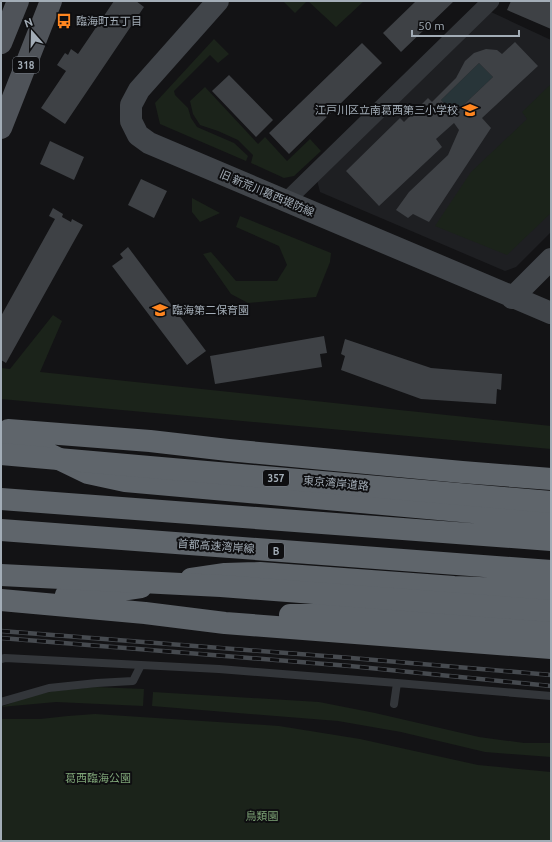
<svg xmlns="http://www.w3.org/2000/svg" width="552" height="842" font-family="Ubuntu,'Noto Sans JP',sans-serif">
<rect width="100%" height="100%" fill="#131315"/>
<path fill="#1e1f22" d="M491 12 551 40V232L516 267 505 271 320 192 317 180Z"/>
<path fill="#1b231a" d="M283 1H307L295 13Z
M308 1H364L336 27Z
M214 39 229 54 218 63 210 55 174 91 175 95 188 108 191 118 197 127 234 143 248 156 246 161 160 124 155 103Z
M551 84V213L507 255 435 226 471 172 527 119 522 112Z
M205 87 258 144 265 137 287 161 310 139 321 151 294 176 284 178 251 163 253 155 238 140 218 131 200 125 193 114 190 101Z
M192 198 220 213 200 222 192 212Z
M240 216 331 253 330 262 316 297 248 303 231 294 203 254 211 252 236 281H277L287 265 279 246 236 227Z
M53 315 62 321 40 372 551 426V449L1 399V368L10 369Z
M96 687 144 689 143 706 56 702 1 707 27 697 54 691Z
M153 692 319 702 375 713 479 737 524 743H551V757L485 752 401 732 338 721 152 706Z
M95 714 279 726 360 739 478 765 551 772V841H1V719H40L68 716Z"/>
<path fill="#283539" d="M479 63 493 77 454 114 441 100Z"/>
<path fill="#3e4145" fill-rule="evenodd" d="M114 1H136L144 7 65 124 41 108 66 71 57 65 65 53 68 55 71 49 78 54Z
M416 1H454L401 52 383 33Z
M511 1H551V29L507 10Z
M515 42 538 66 482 118 491 128 429 222 413 214 408 218 396 210 409 192 448 155 459 130 454 123 436 139 442 147 379 206 346 171 400 118 404 122 428 98 432 102 456 78 465 61 474 53 486 49 497 50 502 54ZM479 63 493 77 454 114 441 100Z
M362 43 382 63 289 154 269 133Z
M229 75 273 120 256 137 212 91Z
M50 141 84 157 74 180 40 164Z
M141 179 167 191 154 218 128 205Z
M53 208 63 214 62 217 71 222 72 219 83 225 6 363 1 360V316L55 219 49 216Z
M128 247 206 351 187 365 112 266 123 258 120 254Z
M324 336 327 353 320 354 322 367 215 384 210 356Z
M345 339 431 368 502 374 501 390 497 389 496 404 421 399 341 370 345 356 341 354Z"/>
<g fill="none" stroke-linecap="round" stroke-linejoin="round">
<path stroke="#33363a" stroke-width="8" d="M1 659 5 658 141 665
M397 683 551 696
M1 702 49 688 97 683 133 681 141 665 219 669 397 683 394 704"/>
<path stroke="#33363a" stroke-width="17" d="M286 201 491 1"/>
<path stroke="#41454a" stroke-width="22" d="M218 1 139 90 131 105V121L138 135 149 143 551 313
M512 298 551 259"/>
<path stroke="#4f5359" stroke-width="22" d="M1 43 18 1
M1 128 51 1"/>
<path stroke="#5f656b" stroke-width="22" d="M8 430 150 441 228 450 462 472 551 479
M1 437 26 443 88 473 125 481 551 519
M1 499 551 540
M1 530 551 571
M191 579 225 574 260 573 454 587 551 591
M66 595H87L141 587
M1 600 145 613 225 623 551 648
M290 615H326L547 632"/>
<defs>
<path id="rail" d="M1 631 351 658 551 675
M1 638 350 666 551 686"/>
</defs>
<use href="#rail" stroke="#464a4f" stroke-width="4.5"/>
<use href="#rail" stroke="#0e0e10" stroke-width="3" stroke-dasharray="9" stroke-linecap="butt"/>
<path stroke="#5f656b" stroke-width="22" d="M1 454 551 502
M1 575 221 586 551 611"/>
</g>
<defs>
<symbol id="bus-bare" viewBox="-9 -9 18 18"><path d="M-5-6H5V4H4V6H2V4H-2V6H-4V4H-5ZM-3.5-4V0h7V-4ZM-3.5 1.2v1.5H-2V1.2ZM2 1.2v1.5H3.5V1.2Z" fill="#ff8620" stroke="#0e0e10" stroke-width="2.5" paint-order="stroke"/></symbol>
<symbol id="school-bare" viewBox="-9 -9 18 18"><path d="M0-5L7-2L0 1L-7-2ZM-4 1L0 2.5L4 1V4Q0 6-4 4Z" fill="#ff8620" stroke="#0e0e10" stroke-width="2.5" paint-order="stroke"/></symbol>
</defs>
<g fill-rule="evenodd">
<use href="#bus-bare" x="53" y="10" width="22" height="22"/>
<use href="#school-bare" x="459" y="99" width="22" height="22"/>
<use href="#school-bare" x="149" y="299" width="22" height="22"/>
</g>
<g text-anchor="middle" stroke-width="4" stroke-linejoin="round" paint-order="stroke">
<g fill="#0e0e10" stroke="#767d85" stroke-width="1">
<rect x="13" y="57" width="26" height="16" rx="3"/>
<rect x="263" y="470" width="26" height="16" rx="3"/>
<rect x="268" y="543" width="16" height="16" rx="3"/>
</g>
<g font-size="10" font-weight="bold" fill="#a3adb7">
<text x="26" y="69">318</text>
<text x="276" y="482">357</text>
<text x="276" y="555">B</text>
</g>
<g font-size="11" fill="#a3adb7" stroke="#0e0e10" text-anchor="start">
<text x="76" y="25">臨海町五丁目</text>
<text x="458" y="114" text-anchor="end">江戸川区立南葛西第三小学校</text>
<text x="172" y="314">臨海第二保育園</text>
</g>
<g font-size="11" fill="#a3adb7" stroke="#0e0e10">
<text transform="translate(267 193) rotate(23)" y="4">旧 新荒川葛西堤防線</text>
<text transform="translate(336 483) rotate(5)" y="4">東京湾岸道路</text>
<text transform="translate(216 546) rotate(4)" y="4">首都高速湾岸線</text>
</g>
<g font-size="11" fill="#7ea477" stroke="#0e0e10">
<text x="98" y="782">葛西臨海公園</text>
<text x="262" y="820">鳥類園</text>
</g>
</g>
<rect width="552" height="842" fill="none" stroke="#a3adb7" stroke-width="4"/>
<g transform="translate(32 32) rotate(340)" stroke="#0e0e10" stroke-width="3" paint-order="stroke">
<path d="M0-3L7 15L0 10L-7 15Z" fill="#a3adb7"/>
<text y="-6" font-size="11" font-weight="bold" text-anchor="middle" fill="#a3adb7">N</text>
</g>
<path d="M412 30v6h107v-6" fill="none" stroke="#a3adb7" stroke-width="2"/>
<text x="418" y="30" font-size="12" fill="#a3adb7" stroke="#0e0e10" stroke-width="3" paint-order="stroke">50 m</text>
</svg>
